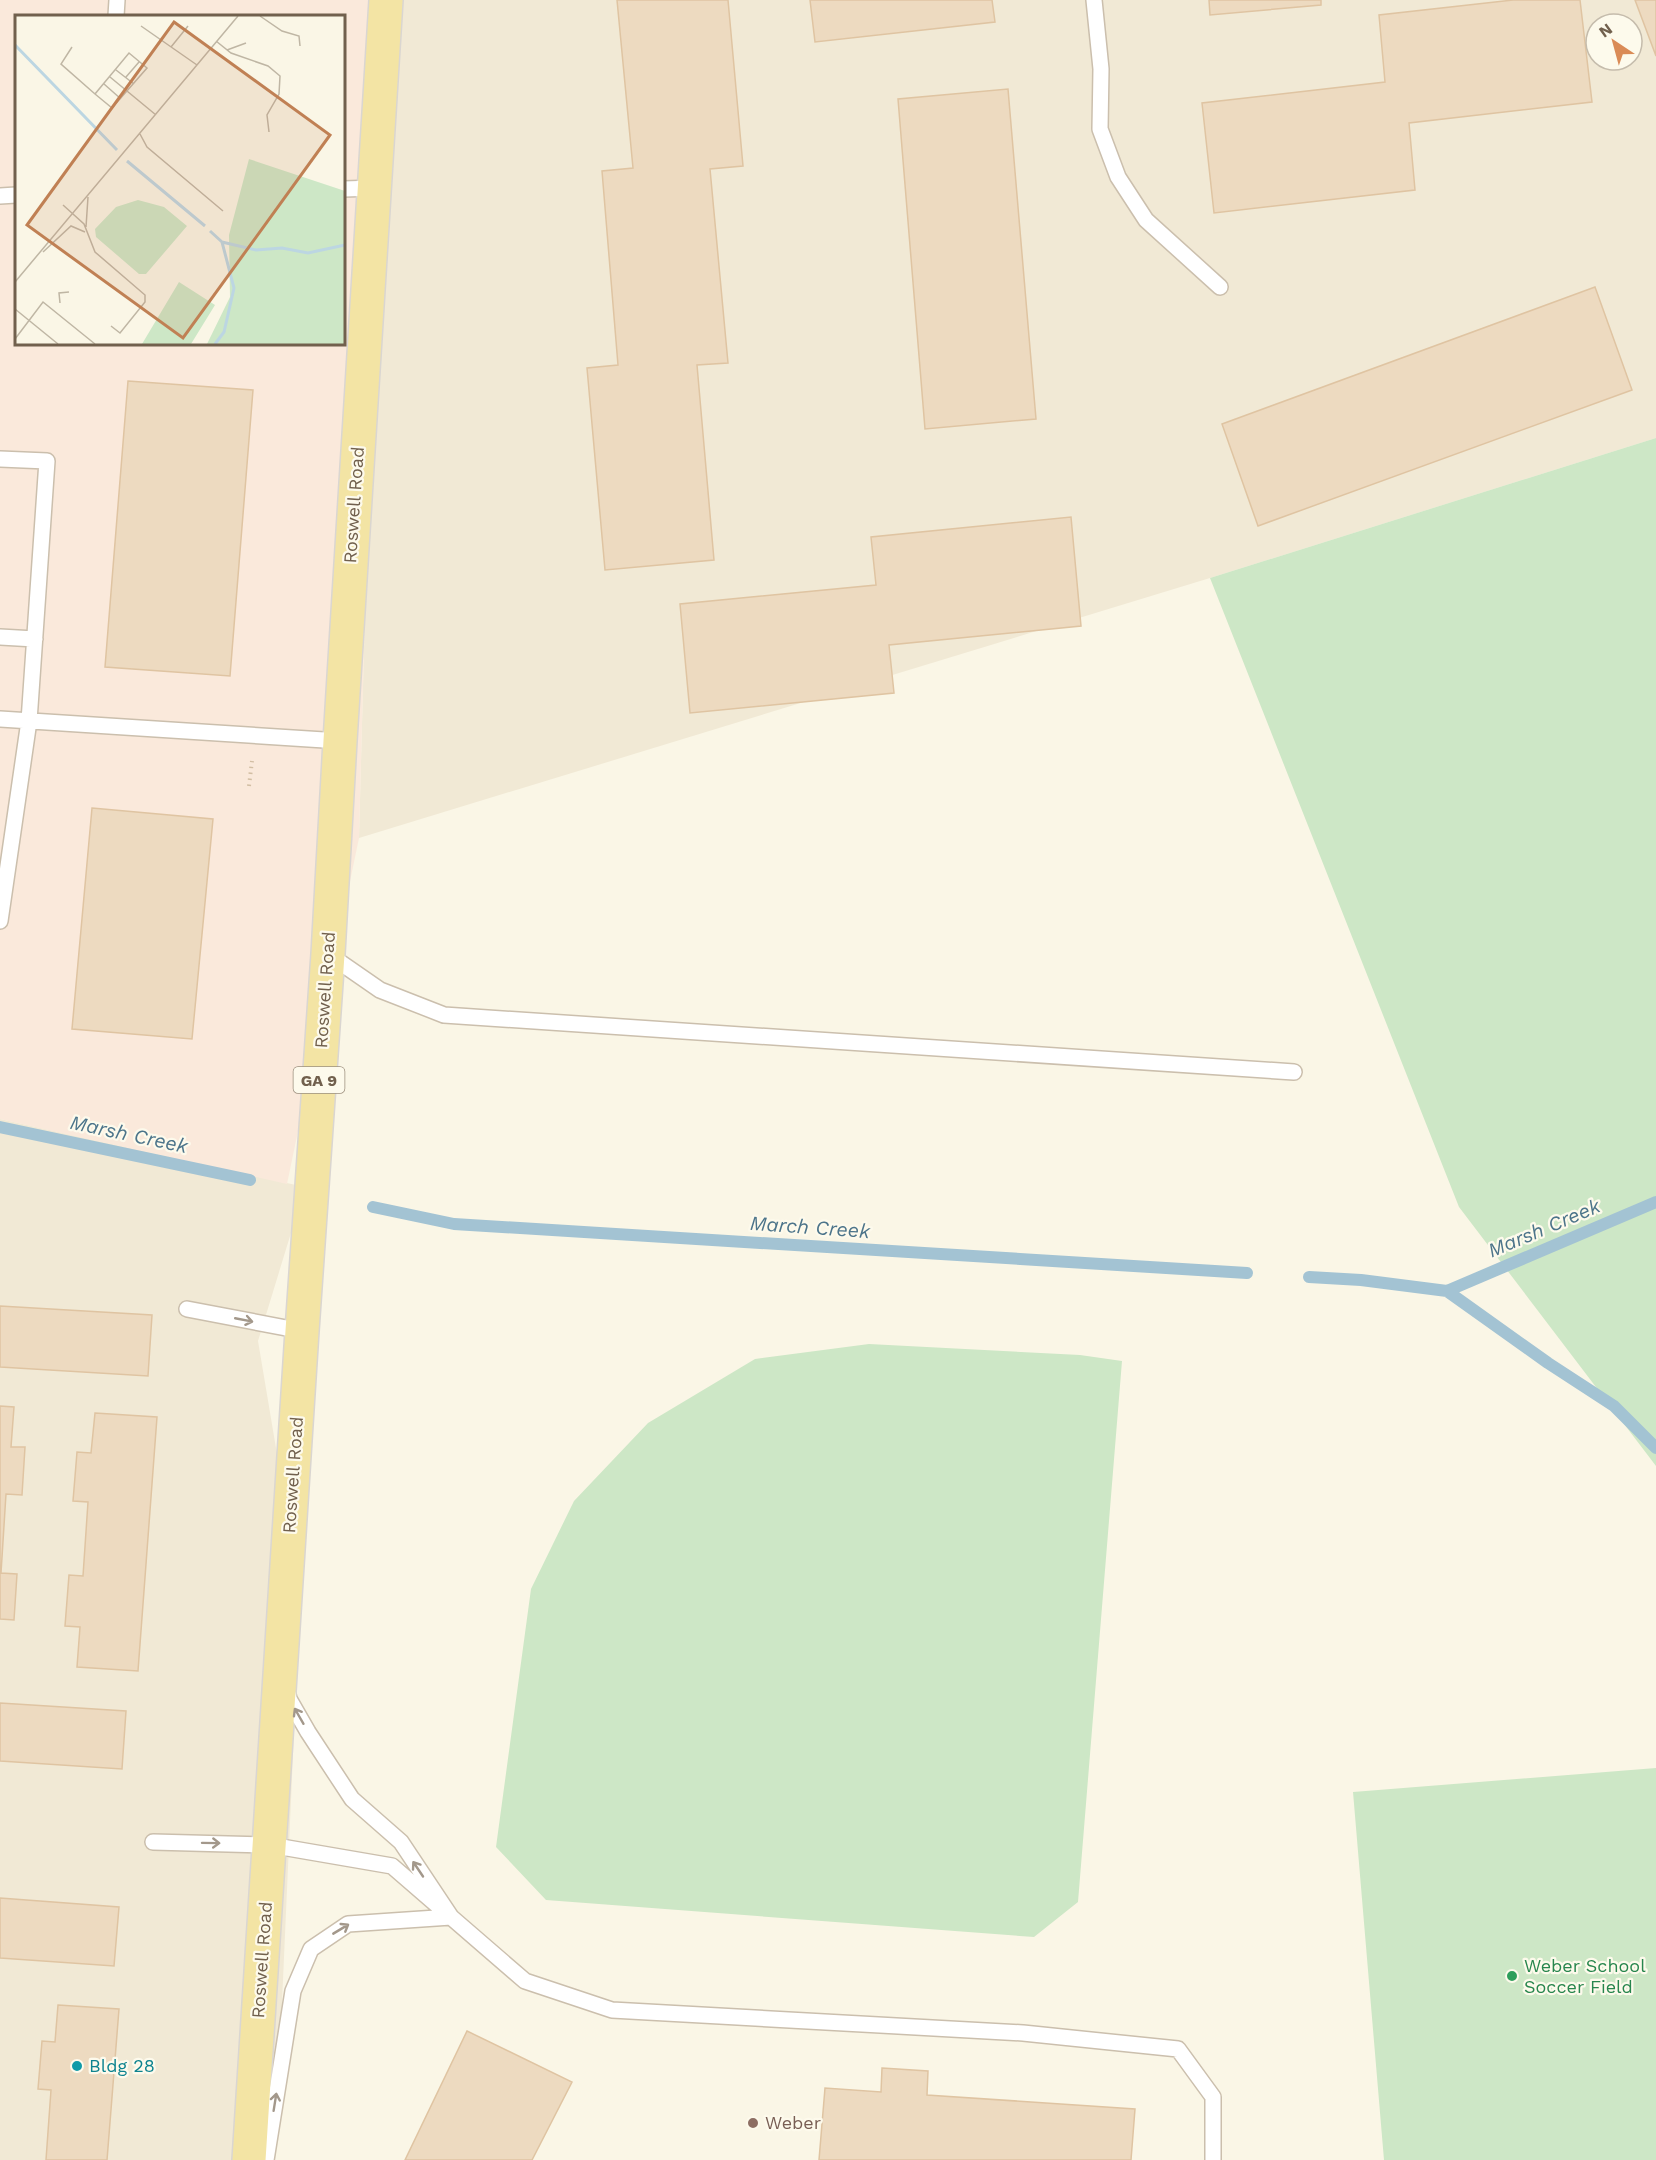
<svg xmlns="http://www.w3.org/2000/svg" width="1656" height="2160" font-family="'Work Sans',sans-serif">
<rect width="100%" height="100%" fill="#faf6e6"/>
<path fill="#f1e9d5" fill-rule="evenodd" d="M381 0H1656V438L1210 578 359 838ZM1596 24H1632V60H1596Z
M0 1119 305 1187 258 1341 298 1579 296 1687 275 2160H0Z"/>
<path fill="#fae9db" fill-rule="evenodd" d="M0 0H381L359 838 287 1184 0 1119ZM16 16H344V344H16Z"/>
<path fill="#cde7c6" d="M1656 438V1466L1459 1207 1210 578Z
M869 1344 1080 1355 1122 1361 1078 1902 1034 1937 546 1900 496 1847 531 1589 574 1501 648 1423 755 1359Z
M1656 1768V2160H1384L1353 1792Z"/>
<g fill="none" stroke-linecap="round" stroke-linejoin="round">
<path stroke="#a3c3d3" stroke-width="12" d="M0 1127 250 1180
M373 1207 454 1224 1247 1273
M1309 1277 1361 1280 1447 1291 1548 1363 1614 1406 1656 1448
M1447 1291 1656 1202"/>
</g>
<path fill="#eddac0" stroke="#dfc4a2" stroke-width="1.5" d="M617 0H728L743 166 710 169 728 363 697 365 714 560 605 570 587 368 618 365 602 171 633 168Z
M810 0H992L995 22 815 42Z
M1209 0H1321V5L1210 15Z
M1513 0H1580L1592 102 1409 123 1415 190 1214 213 1202 103 1385 82 1379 15Z
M1635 0H1656V56Z
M1008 89 1036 419 925 429 898 99Z
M1595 287 1632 390 1258 526 1222 424Z
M128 381 253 390 230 676 105 667Z
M1071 517 1081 626 889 645 894 693 690 713 680 604 876 585 871 537Z
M92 808 213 819 192 1039 72 1029Z
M0 1306 152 1315 148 1376 0 1367Z
M0 1406 14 1407 11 1447H25L22 1495 6 1494 1 1573 17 1574 14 1620 0 1619Z
M95 1413 157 1417 138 1671 77 1667 80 1627 65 1626 69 1575 83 1576 88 1502 73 1501 77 1452 91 1453Z
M0 1703 126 1711 122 1769 0 1761Z
M0 1898 119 1907 114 1966 0 1958Z
M58 2005 119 2009 107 2160H46L51 2090 38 2089 42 2041 55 2042Z
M467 2031 572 2082 532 2160H405Z
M882 2068 928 2071 927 2095 1135 2109 1131 2160H819L825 2088 881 2092Z"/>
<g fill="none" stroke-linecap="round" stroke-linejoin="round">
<defs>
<path id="lane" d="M1094 0 1101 69 1100 129 1118 177 1146 220 1220 287
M116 16 117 0
M344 189 374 188
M0 196 16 195
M0 459 47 461 29 721 0 921
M0 637 35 639
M0 719 340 741
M328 954 380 990 444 1015 1294 1072
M187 1309 302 1331
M153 1842 270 1845 392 1866 525 1981 612 2010 1023 2033 1178 2049 1213 2097V2160
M266 2160 293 1991 311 1949 348 1924 451 1917 401 1842 352 1799 308 1732 289 1699 287 1690"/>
<path id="primary" d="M249 2160 302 1331 328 954 340 741 386 0"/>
</defs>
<use href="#lane" stroke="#cbbfad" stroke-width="18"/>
<use href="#primary" stroke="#dad6d1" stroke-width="36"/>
<path stroke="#d2bea3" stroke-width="4" stroke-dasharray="1.5 4.5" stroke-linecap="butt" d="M249 786 252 761"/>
<use href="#lane" stroke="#fff" stroke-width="15"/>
<use href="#primary" stroke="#f3e4a4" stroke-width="33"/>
</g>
<defs><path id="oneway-shaft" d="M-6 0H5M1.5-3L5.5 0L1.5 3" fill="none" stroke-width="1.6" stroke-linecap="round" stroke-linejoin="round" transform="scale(1.5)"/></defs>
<g stroke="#a3988b">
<use href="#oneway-shaft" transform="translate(244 1320) rotate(11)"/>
<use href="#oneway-shaft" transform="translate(299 1716) rotate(-120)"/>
<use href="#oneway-shaft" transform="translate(211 1843) rotate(1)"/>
<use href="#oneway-shaft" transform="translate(418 1869) rotate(-124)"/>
<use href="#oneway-shaft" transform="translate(341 1929) rotate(-31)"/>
<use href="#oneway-shaft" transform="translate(275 2102) rotate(-81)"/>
</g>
<circle fill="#2e9e5b" stroke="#fdfaec" stroke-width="2" cx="1512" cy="1976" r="6"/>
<circle fill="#0f9aa8" stroke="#fdfaec" stroke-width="2" cx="77" cy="2066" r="6"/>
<circle fill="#8d6e63" stroke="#fdfaec" stroke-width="2" cx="753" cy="2123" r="6"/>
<g text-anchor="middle" stroke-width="4.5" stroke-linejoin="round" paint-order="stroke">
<rect fill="#fdfaec" stroke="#9b8e7d" stroke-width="1.5" x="293.5" y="1067" width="51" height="26" rx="4.5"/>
<g font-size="16" font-weight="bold" fill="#71604d">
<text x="319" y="1086">GA 9</text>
</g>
<g font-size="18" fill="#71604d" stroke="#fdfaec">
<text transform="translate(354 505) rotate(-86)" y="6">Roswell Road</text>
<text transform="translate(325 990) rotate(-86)" y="6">Roswell Road</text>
<text transform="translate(293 1475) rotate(-86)" y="6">Roswell Road</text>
<text transform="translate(262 1960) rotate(-86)" y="6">Roswell Road</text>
</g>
<g font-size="18" fill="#27864d" stroke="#fdfaec" text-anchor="start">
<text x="1524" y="1972">Weber School<tspan x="1524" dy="21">Soccer Field</tspan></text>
</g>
<g font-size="18" fill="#0d838f" stroke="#fdfaec" text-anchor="start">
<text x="89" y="2072">Bldg 28</text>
</g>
<g font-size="18" fill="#785e54" stroke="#fdfaec" text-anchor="start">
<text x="765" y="2129">Weber</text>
</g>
<g font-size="20" font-style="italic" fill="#4c748a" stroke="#fdfaec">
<text transform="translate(129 1134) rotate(12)" y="7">Marsh Creek</text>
<text transform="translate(810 1227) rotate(4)" y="7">March Creek</text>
<text transform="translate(1544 1228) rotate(-23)" y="7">Marsh Creek</text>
</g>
</g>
<g transform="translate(15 15)">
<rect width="330" height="330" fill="#faf6e6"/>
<path d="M234 144 330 176V329H192L215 282 214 220ZM123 185 149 192 172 211 131 259H124L81 222 80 214 101 192ZM164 267 200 290 176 329H127Z" fill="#cde7c6"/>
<path fill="none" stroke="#bcd6e2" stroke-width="3" d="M0 30 102 135M112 146 190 211M195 216 207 227 219 273 209 317 200 329M207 227 241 235 267 233 293 238 330 230"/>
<path fill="none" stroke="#bfb6a4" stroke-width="1.5" d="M245 1 267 16 284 21 285 31M126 11 182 50M201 26 216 38 253 51 265 61 264 79 252 100 254 117M57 32 46 49 80 79M156 32 173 11M212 35 231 28M114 38 132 53 97 93 80 79ZM101 55 119 69M95 62 141 100M111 62 124 47M89 69 106 84M125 119 132 132 208 196M48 190 69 209 80 237 130 280V287L105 318 96 311M71 212 73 182M28 237 56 211 70 217M0 267 223 1M45 288 44 278 54 277M0 294 43 329M0 324 28 287 80 329"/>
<path fill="#c08054" fill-opacity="0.15" stroke="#c08054" stroke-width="3" d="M159 7 315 120 168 323 12 210Z"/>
<rect width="330" height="330" fill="none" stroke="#71604d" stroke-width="3"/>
</g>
<g transform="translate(1614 42) rotate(324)"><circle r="28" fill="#fdfaec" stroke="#c5bcac" stroke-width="1.5"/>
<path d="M0-4.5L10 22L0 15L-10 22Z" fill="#da8b56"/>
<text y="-9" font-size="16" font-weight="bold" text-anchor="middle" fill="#71604d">N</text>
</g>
</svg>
